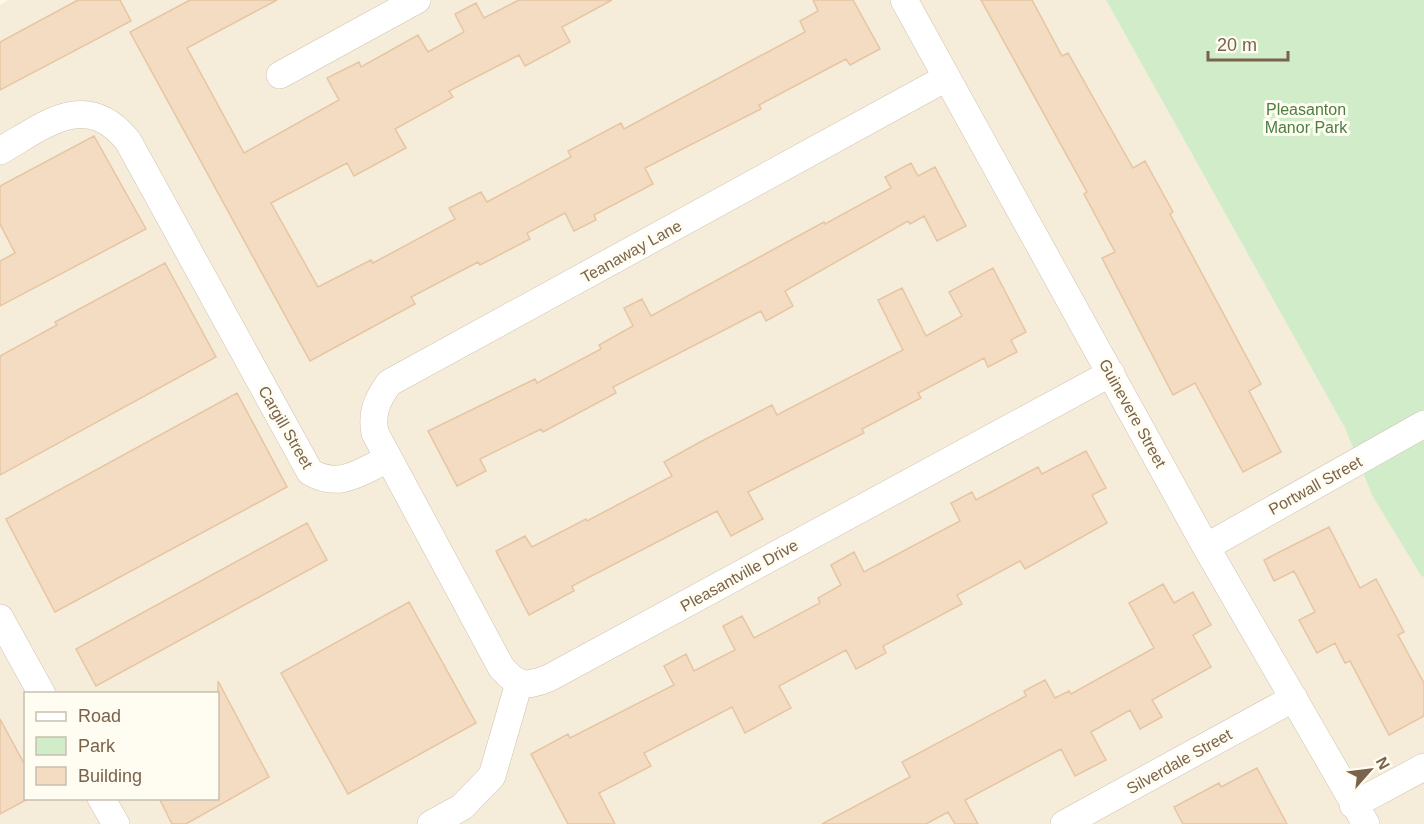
<svg xmlns="http://www.w3.org/2000/svg" width="1424" height="824" font-family="Helvetica,sans-serif">
<rect width="100%" height="100%" fill="#fdf8ea"/>
<path fill="#f5ecd9" fill-rule="evenodd" d="M8 0H1106L1345 428 1372 495 1424 576V824H0V5ZM26 694H218V798H26Z"/>
<path fill="#d1ecc8" d="M1106 0H1424V576L1422 577 1372 495 1345 428Z"/>
<path fill="#f3dcc2" stroke="#e6c5a2" stroke-width="1.5" d="M78 0H120L131 21 0 90V42Z
M190 0H277L187 48 244 153 339 100 327 78 359 62 361 67 418 35 428 52 464 32 455 14 476 3 484 18 519 0H612L562 27 570 42 525 66 519 55 449 91 453 97 395 129 406 148 354 176 347 163 271 203 318 287 371 260 373 263 455 219 449 208 481 192 487 202 571 157 568 151 621 123 624 129 805 32 800 21 818 11 813 0H853L880 49 850 65 846 59 759 105 761 109 645 168 653 184 594 215 596 220 574 231 565 213 527 233 530 239 480 265 478 262 411 297 415 304 310 361 130 32Z
M981 0H1032L1062 56 1068 53 1133 168 1145 161 1173 212 1170 214 1261 384 1249 391 1281 452 1243 472 1195 383 1173 395 1102 258 1115 252 1084 194 1087 192Z
M94 136 146 229 0 306V261L15 253 0 224V186Z
M911 163 918 176 935 167 966 226 937 241 924 216 910 224 908 221 785 291 793 306 766 321 761 311 613 387 616 393 543 432 541 429 480 459 486 471 457 486 428 431 535 379 537 383 601 349 599 345 633 326 624 308 642 299 651 316 824 222 825 224 891 188 885 177Z
M165 263 216 357 0 475V356L57 325 55 322Z
M993 268 1026 332 1011 340 1017 352 988 367 984 358 918 393 921 398 862 429 864 433 748 492 763 519 731 536 717 511 572 586 574 591 529 615 496 551 525 536 532 547 586 519 587 521 672 476 664 462 700 442 772 405 777 415 903 350 878 300 902 288 926 336 962 316 949 292Z
M237 393 287 487 55 612 6 519Z
M1086 451 1106 488 1092 495 1107 523 1025 569 1020 561 957 595 962 604 883 646 886 653 856 669 846 650 779 686 791 708 745 733 732 707 644 753 651 766 599 793 615 824H568L531 754 568 734 570 738 674 685 664 666 686 654 694 671 735 650 723 626 742 616 754 638 820 603 818 598 841 585 831 565 854 552 864 572 960 521 951 503 972 492 976 500 1038 467 1042 474Z
M307 523 327 560 96 686 76 649Z
M1329 527 1360 588 1376 579 1404 632 1398 635 1424 683V716L1389 735 1350 661 1345 663 1335 643 1317 653 1299 620 1315 612 1294 571 1274 581 1264 560Z
M1163 584 1174 603 1193 592 1211 625 1193 635 1211 667 1152 700 1162 717 1140 729 1130 710 1091 732 1106 760 1075 776 1061 749 965 800 978 824H955L948 812 926 824H822L910 777 902 762 1026 696 1024 691 1045 680 1055 698 1069 691 1071 694 1154 648 1129 603Z
M409 602 476 723 348 794 281 673Z
M218 681 269 777 186 824H172L159 798H218Z
M0 719 26 767V800L0 814Z
M1257 768 1287 824H1183L1174 807 1219 783 1221 787Z"/>
<g fill="none" stroke-linecap="round" stroke-linejoin="round">
<defs>
<path id="minor" d="M904 0 1206 547 1366 824
M280 75 417 0
M946 78 389 383C377 400 371 413 375 433L501 667C518 687 526 687 549 678L1111 373
M0 151C45 125 86 89 128 141L310 472C340 489 358 473 388 459
M1206 547 1424 424
M0 618 42 694
M101 798 116 824
M1353 805 1424 767
M431 824 462 807 492 776 519 683
M1064 824 1294 698"/>
</defs>
<use href="#minor" stroke="#d0c2af" stroke-width="28"/>
<use href="#minor" stroke="#fff" stroke-width="27"/>
</g>
<g text-anchor="middle" stroke-width="6" stroke-linejoin="round" paint-order="stroke">
<g font-size="16" fill="#4c7f43" stroke="#fffcf1">
<text x="1306" y="115">Pleasanton<tspan x="1306" dy="18">Manor Park</tspan></text>
</g>
<g font-size="16" fill="#79634c" stroke="#fffcf1">
<text transform="translate(631 251) rotate(-29)" y="6">Teanaway Lane</text>
<text transform="translate(1133 413) rotate(61)" y="6">Guinevere Street</text>
<text transform="translate(286 427) rotate(60)" y="6">Cargill Street</text>
<text transform="translate(1315 485) rotate(-29)" y="6">Portwall Street</text>
<text transform="translate(739 575) rotate(-29)" y="6">Pleasantville Drive</text>
<text transform="translate(1179 761) rotate(-29)" y="6">Silverdale Street</text>
</g>
</g>
<rect x="24" y="692" width="195" height="108" fill="#fffcf1" stroke="#c9bfaf" stroke-width="1.5"/>
<rect x="36" y="712" width="30" height="9" fill="#ffffff" stroke="#c9bfaf" stroke-width="1.5"/>
<text x="78" y="722" font-size="18" fill="#79634c">Road</text>
<rect x="36" y="737" width="30" height="18" fill="#d1ecc8" stroke="#c9bfaf" stroke-width="1.5"/>
<text x="78" y="752" font-size="18" fill="#79634c">Park</text>
<rect x="36" y="767" width="30" height="18" fill="#f3dcc2" stroke="#c9bfaf" stroke-width="1.5"/>
<text x="78" y="782" font-size="18" fill="#79634c">Building</text>
<g transform="translate(1370 770) rotate(62)" stroke="#fffcf1" stroke-width="4.5" paint-order="stroke">
<path d="M0-4.5L10 22L0 15L-10 22Z" fill="#79634c"/>
<text y="-9" font-size="16" font-weight="bold" text-anchor="middle" fill="#79634c">N</text>
</g>
<path d="M1208 51v9h80v-9" fill="none" stroke="#79634c" stroke-width="3"/>
<text x="1217" y="51" font-size="18" fill="#79634c" stroke="#fffcf1" stroke-width="4.5" paint-order="stroke">20 m</text>
</svg>
